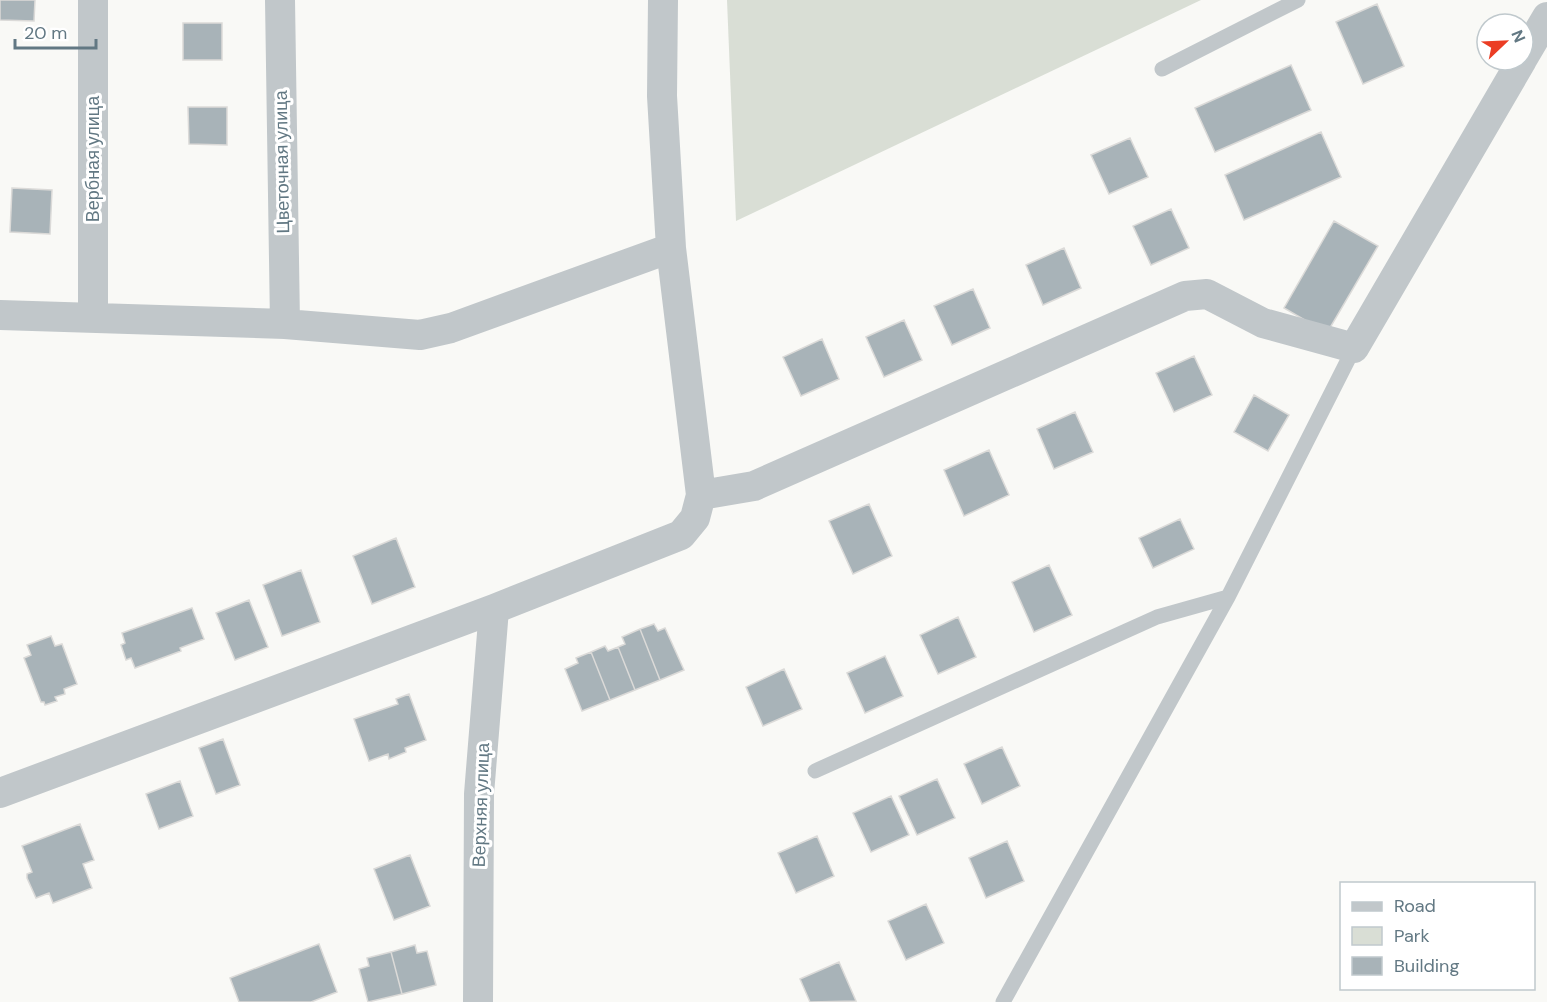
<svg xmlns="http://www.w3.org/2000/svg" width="1547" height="1002" font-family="'DM Sans',sans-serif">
<rect width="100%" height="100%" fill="#f9f9f6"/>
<path fill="#d9ded5" d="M727 0H1201L736 221Z"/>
<path fill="#a8b3b8" stroke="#dbdad8" stroke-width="1.5" d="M0 0H35L34 21 0 20Z
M1377 4 1404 66 1363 84 1336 22Z
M183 23H222V60H183Z
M1291 65 1311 110 1215 152 1195 108Z
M188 107H227V145L189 144Z
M1321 132 1341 177 1244 220 1225 175Z
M1130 138 1148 177 1109 194 1091 155Z
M12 188 52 190 50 234 10 232Z
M1171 209 1189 248 1151 265 1133 226Z
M1334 221 1378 246 1327 333 1284 308Z
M1064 248 1081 288 1043 305 1026 265Z
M973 289 990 328 952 345 934 306Z
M904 320 922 360 884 377 866 337Z
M822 339 839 379 801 396 783 357Z
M1194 356 1212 395 1174 412 1156 373Z
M1254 395 1289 415 1268 451 1234 432Z
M1075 412 1093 452 1054 469 1037 429Z
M989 450 1009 495 964 516 944 470Z
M869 504 892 556 853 574 829 521Z
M1180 519 1194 549 1153 568 1139 538Z
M396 538 415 587 372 604 353 556Z
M1049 565 1072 615 1034 632 1012 582Z
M301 570 320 622 282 636 263 585Z
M249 600 268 647 235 660 216 613Z
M192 608 204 639 180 648 181 651 135 668 131 658 126 660 121 645 125 643 122 633Z
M958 617 976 657 938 674 920 635Z
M654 624 658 631 665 628 684 670 660 680 640 629Z
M640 629 660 680 635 690 618 647 625 644 622 637Z
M51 636 55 646 62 644 77 684 64 689 65 694 55 697 57 701 45 705 44 702H41L24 658 31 655 27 645Z
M605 646 608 651 618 647 635 690 610 700 591 652Z
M591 652 610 700 582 711 565 669 578 663 576 658Z
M885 656 903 696 865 713 847 673Z
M784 669 802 709 763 726 746 687Z
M409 694 426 740 405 748 406 752 389 759 388 754 369 761 354 719 398 704 396 699Z
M223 739 240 785 216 794 199 748Z
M1002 747 1020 786 982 804 964 764Z
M937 779 955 818 917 835 899 796Z
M180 781 193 816 159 829 146 794Z
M891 796 909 835 871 852 853 813Z
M80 824 94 860 83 864 92 888 53 903 49 893 36 898 27 878V874L32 872 22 846Z
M817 836 834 876 796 893 778 853Z
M1007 841 1024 881 986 898 969 858Z
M410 855 430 906 394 920 374 869Z
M926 904 944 943 906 960 888 921Z
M319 944 337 992 311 1002H239L230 978Z
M415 945 417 953 427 951 436 985 402 994 391 952Z
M391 952 402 994 368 1002 359 969 369 966 367 958Z
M839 962 856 1001 810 1002 800 979Z"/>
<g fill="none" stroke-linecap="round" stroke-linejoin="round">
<path stroke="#c1c7ca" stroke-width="15" d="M1162 69 1298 0
M815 771 1157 617 1228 597
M1003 1002 1228 597 1354 348"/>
<path stroke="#c1c7ca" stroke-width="30" d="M280 0 285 324
M1523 58 1547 17
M0 315 285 324 420 335 451 328 671 248
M93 318V0
M701 495 754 486 1185 296 1207 294 1263 323 1354 348 1522 60
M0 793 494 609 681 535 695 518 701 495 671 248 662 96 663 0
M478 1002 479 794 494 609"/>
</g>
<g text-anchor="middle" stroke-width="6" stroke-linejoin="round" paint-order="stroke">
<g font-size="18" fill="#627883" stroke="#fff">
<text transform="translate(93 159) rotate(-90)" y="6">Вербная улица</text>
<text transform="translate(282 162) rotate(-91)" y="6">Цветочная улица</text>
<text transform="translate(481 805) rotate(-88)" y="6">Верхняя улица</text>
</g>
</g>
<rect x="1340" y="882" width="195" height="108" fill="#ffffff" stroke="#c0c9cd" stroke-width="1.5"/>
<rect x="1352" y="902" width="30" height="9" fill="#c1c7ca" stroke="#c0c9cd" stroke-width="1.5"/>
<text x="1394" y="912" font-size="18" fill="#627883">Road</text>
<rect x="1352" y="927" width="30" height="18" fill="#d9ded5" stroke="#c0c9cd" stroke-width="1.5"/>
<text x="1394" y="942" font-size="18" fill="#627883">Park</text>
<rect x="1352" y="957" width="30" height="18" fill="#a8b3b8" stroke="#c0c9cd" stroke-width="1.5"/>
<text x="1394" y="972" font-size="18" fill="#627883">Building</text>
<g transform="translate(1505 42) rotate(67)"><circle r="28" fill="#ffffff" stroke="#c0c9cd" stroke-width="1.5"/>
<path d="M0-4.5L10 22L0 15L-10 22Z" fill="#eb3d24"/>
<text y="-9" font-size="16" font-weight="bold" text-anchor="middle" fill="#627883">N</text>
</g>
<path d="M15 39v9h81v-9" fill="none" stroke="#627883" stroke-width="3"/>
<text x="24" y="39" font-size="18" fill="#627883" stroke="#ffffff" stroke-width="4.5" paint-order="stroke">20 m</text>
</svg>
